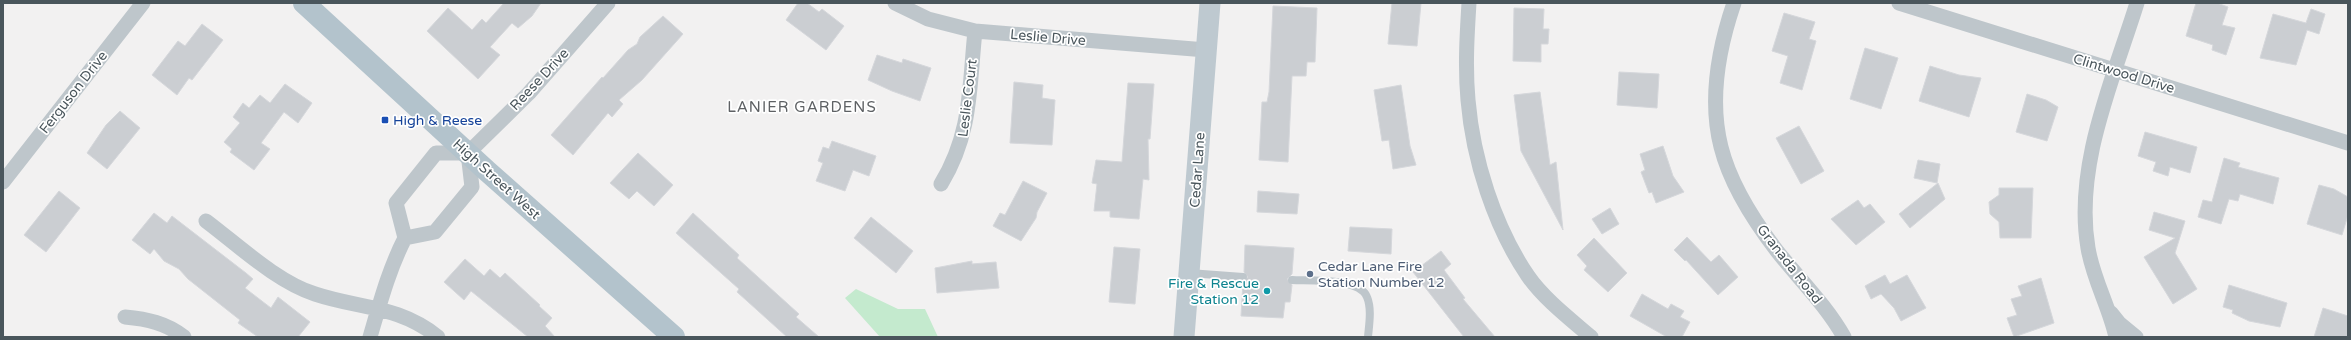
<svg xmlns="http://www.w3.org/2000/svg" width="2351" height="340" font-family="'Varela Round',sans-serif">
<rect width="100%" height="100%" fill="#f2f1f1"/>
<path fill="#c4eace" d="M856 289 898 309H925L938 337H880L845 298Z"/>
<path fill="#cbced2" stroke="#d5d7db" d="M504 3H541L532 16 518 28 512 23 490 47 500 55 478 79 427 31 448 8 472 30 482 19 486 23Z
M798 3H807L819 12 822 9 844 26 826 50 786 20Z
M1392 3H1421L1417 46 1388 44Z
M2196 3H2217L2228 7 2222 25 2235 28 2226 55 2212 50 2213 45 2186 36Z
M1273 6 1317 8 1315 62H1307L1306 76H1292L1288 162 1259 160 1262 102H1267L1269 92Z
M1514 8 1544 9 1543 29H1549L1548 44H1541V62L1513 61Z
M2311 9 2325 14 2319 34 2307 30 2296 65 2260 58 2273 14 2306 23Z
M1784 13 1815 22 1809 39 1816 41 1802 90 1780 83 1788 56 1772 51Z
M663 16 683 34 642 80 619 100 623 104 612 117 608 113 573 155 551 135 602 77 603 78 628 50 637 44 640 37Z
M202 24 223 40 192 80 189 78 177 95 152 75 178 41 185 46Z
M1865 48 1898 58 1881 109 1850 99Z
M877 55 902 63 903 59 931 68 920 101 892 91 868 80Z
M1930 66 1959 75 1981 78 1969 117 1919 101Z
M1619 72 1659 74 1657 108 1617 105Z
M1014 82 1043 85 1042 98 1055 100 1052 145 1010 143Z
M1128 83 1154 84 1150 139H1148L1149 180 1143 179 1139 219 1110 217V211H1094L1097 184 1092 183 1096 160 1122 162Z
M285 84 312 103 298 123 284 112 261 143 270 149 254 170 230 152 232 149 224 142 240 123 233 117 243 103 249 108 260 95 270 103Z
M1401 85 1410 146 1416 165 1393 169 1389 140 1382 141 1374 90Z
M1540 92 1550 165 1556 162 1563 230 1521 151 1514 95Z
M2027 94 2046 100 2058 107 2047 141 2016 132Z
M120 111 140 128 107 169 87 153 106 125Z
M1799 126 1824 171 1801 184 1776 138Z
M2145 132 2197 147 2190 173 2170 167 2168 176 2153 171 2156 162 2138 156Z
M832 141 876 156 869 176 853 170 845 191 816 181 823 163 818 161 823 147 829 149Z
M1663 146 1673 176 1684 192 1656 203 1652 192 1649 193 1641 172 1645 170 1640 154Z
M638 153 673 185 654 206 637 191 629 199 610 183Z
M2224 158 2240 163 2238 167 2279 178 2273 204 2240 194 2238 201 2229 199 2221 224 2198 217 2203 200 2212 202Z
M1918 160 1940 164 1937 183 1914 178Z
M1023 181 1047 193 1037 212 1036 218 1021 241 993 226 1000 213 1005 215Z
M1938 183 1945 199 1910 228 1899 214Z
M2319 185 2334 189 2348 197V215L2342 235 2307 224Z
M1999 188H2033L2031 238H2000L1999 222 1990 214 1989 202 1999 195Z
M59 191 80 208 46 252 24 235Z
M1258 191 1299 194 1297 214 1257 212Z
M1858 200 1864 208 1870 204 1885 222 1856 245 1831 219Z
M1610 208 1619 224 1602 234 1592 219Z
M2154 212 2185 221 2175 253 2197 289 2173 304 2144 257 2175 238 2149 230Z
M154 213 167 223 172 216 246 273 253 279 245 288 271 308 278 297 310 322 298 337H258L238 323 240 320 188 279 179 269 164 261 154 249 150 254 132 240Z
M693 213 739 255 737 258 799 314 796 317 819 337H787L737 292 739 289 676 233Z
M871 217 913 251 896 273 854 238Z
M1350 227 1392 229 1391 254 1348 251Z
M1687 237 1711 262 1719 255 1738 277 1718 295 1686 260 1685 261 1674 250Z
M1594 238 1627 273 1608 292 1584 270 1587 266 1577 255Z
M1245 245 1294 248 1292 274 1287 279 1292 285 1290 302H1285L1283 318 1241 316 1243 282 1248 277 1244 272Z
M1114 247 1140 249 1135 304 1109 302Z
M1441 251 1451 264 1444 270 1465 298 1463 299 1495 337H1464L1413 272Z
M465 259 484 276 490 269 500 278 505 273 540 305 539 306 552 318 545 326 555 337H528L471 291 464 300 444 282Z
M972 261V264L996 262 999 288 937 293 935 268Z
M1885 275 1890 284 1907 275 1926 308 1901 321 1894 308 1881 294 1871 299 1865 286Z
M2041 278 2054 323 2014 337 2007 318 2017 315 2011 299 2022 296 2018 286Z
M2229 285 2287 303 2280 327 2249 321 2232 313 2233 310 2223 307Z
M1642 294 1668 309 1671 304 1684 311 1680 317 1690 322 1682 337H1667L1630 316Z
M2323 308 2348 316V337H2314Z"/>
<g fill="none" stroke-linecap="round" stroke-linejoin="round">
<path stroke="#bec6cb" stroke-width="8" d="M1189 273 1243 277
M1292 280C1310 281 1360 278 1367 297 1372 309 1369 325 1368 337"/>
<path stroke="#bec6cb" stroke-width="15" d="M895 3 928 19 975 31 1206 50
M1469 3C1467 35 1465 67 1468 100 1473 159 1494 226 1528 276 1543 298 1570 319 1591 337
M1734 3C1719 47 1709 100 1721 147 1730 183 1754 221 1777 251 1800 280 1826 305 1844 337
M1899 3 2348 143
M3 182 143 3
M941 184C972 133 969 88 975 31
M206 221C238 245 277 282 315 294 360 309 398 305 438 337
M405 238 435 232 472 187 468 153
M2111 313 2119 323 2136 337
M125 317C147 319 166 323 184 337
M370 337C380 303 389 269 405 238L396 203 436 153H468L529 93 608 3
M2116 337C2109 306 2093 279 2088 248 2074 166 2113 80 2137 3"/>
<path stroke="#bec9d0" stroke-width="21" d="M1184 337 1210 3"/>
<path stroke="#b3c3cc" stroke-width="22" d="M304 3 487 171 674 337"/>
</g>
<rect fill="#1a4fb4" stroke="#fff" stroke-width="1.5" x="381" y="116" width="8" height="8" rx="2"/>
<circle fill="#5c6f8a" stroke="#fff" stroke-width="1.5" cx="1310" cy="274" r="4"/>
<circle fill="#0f9aa8" stroke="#fff" stroke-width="1.5" cx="1267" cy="291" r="4"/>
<g text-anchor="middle" stroke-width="3.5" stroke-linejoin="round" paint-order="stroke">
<g font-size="14" fill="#4a565c" stroke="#fff">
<text transform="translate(1048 37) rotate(5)" y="5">Leslie Drive</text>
<text transform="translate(2124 73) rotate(17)" y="5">Clintwood Drive</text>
<text transform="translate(539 79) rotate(-47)" y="5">Reese Drive</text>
<text transform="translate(73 92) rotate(-52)" y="5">Ferguson Drive</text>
<text transform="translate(967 98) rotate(-83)" y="5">Leslie Court</text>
<text transform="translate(1197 170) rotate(-86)" y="5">Cedar Lane</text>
<text transform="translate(497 179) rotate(42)" y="5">High Street West</text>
<text transform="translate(1790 264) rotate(52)" y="5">Granada Road</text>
</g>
<g font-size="14" fill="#164399" stroke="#fff" text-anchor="start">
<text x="393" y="125">High &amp; Reese</text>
</g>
<g font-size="14" fill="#4e5e75" stroke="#fff" text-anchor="start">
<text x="1318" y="271">Cedar Lane Fire<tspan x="1318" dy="16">Station Number 12</tspan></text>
</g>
<g font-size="14" fill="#0d838f" stroke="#fff" text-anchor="end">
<text x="1259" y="288">Fire &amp; Rescue<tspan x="1259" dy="16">Station 12</tspan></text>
</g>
<g font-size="15" letter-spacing="1" fill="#5e6164" stroke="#fff">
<text x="802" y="112">LANIER GARDENS</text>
</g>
</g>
<rect width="2351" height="340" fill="none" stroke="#4a565c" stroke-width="8"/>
</svg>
